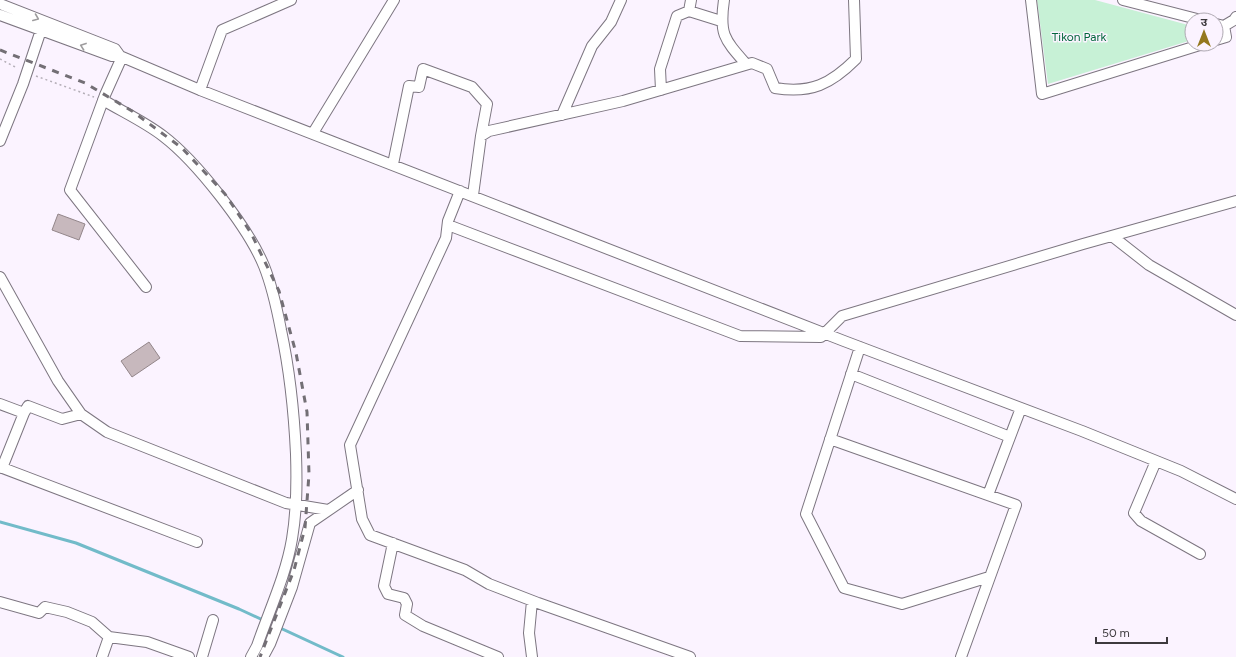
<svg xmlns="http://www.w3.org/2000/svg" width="1236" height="657" font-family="Figtree,'Noto Sans Devanagari',sans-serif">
<rect width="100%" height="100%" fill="#fbf3ff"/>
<path fill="#c7f1d6" d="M1037 0H1095L1192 26V40L1048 84Z"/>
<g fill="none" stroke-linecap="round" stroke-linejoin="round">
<path stroke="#72bbc9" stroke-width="3" d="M0 522 76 543 239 609 343 657"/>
</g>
<path fill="#c7b8bd" stroke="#93868a" d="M58 214 85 224 79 240 52 230Z
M149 342 160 358 132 377 121 361Z"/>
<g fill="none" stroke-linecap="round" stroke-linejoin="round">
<defs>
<path id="minor" d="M691 0 689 11 721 21
M724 0C719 34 724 39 746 64
M1031 0 1042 94 1203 44
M1123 0 1201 20
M0 4 115 49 120 56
M0 15 112 56H120L200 90 844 341 1082 431 1181 471 1236 499
M1216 24 1224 26 1226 37 1216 40
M1224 26 1234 20 1236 17
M122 57 105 95 70 190 146 287
M200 90 222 30 291 0
M661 90 660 69 677 16 689 11
M103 100C123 112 145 122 163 136 196 161 248 227 264 266 272 286 277 309 281 330 290 372 294 411 296 454 297 484 297 509 292 539 286 575 269 611 257 646L251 657
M562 115 592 46 611 22 621 0
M313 133 394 0
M0 141 23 84 41 30
M393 164 409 86 419 87 423 69 472 87 487 104 481 136
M460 191 448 221 446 238 350 445 362 519 370 535 465 570 489 584 538 603 690 657
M473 195 481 136 489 131 623 101 752 63 767 69 775 88C811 94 831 84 856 59L854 0
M448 225 740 336 821 337 842 316 1083 244 1236 201
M1112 236 1149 265 1236 315
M0 277 58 381 81 414 62 419 28 406 24 413 0 404
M860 347 806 514 844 588 902 604 989 577
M851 374 1010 437
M81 414 107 432 286 503 328 510
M830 439 1016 505 961 657
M1156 461 1134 513 1141 521 1200 554
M0 467 197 542
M2 468 24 413
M988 495 1021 408
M393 543 384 586 388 594 404 598 407 604 405 615 423 626 498 657
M0 602 39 613 45 607 67 612 92 622 109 637 147 642 189 657
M102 657 109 637
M202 657 213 620
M263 657 270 644 292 587 310 523 358 490
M532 657 529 633 532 601"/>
</defs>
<use href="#minor" stroke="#7d7681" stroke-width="12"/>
<path stroke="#b5afb8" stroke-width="1.5" stroke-dasharray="2 3" stroke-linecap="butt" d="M0 59 17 68
M36 76 94 97"/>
<use href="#minor" stroke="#fff" stroke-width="10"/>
<path stroke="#736f75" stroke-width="3" stroke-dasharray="7 7" stroke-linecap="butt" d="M0 50 85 83 132 111 182 148 225 194 251 233 279 291 296 353 307 412 309 474 305 528 294 570 260 657"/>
</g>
<defs><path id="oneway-chevron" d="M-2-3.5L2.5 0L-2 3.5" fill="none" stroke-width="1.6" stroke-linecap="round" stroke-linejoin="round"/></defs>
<g stroke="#9e9c9e">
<use href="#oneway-chevron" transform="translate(36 18) rotate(22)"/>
<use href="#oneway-chevron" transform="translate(83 46) rotate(-160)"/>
</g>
<g text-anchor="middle" stroke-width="3" stroke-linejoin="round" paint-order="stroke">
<g font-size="12" fill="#01663c" stroke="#fbf3ff">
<text x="1079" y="41">Tikon Park</text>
</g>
</g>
<g transform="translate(1204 32)"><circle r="19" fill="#fbf3ff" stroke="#afa9b2"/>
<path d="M0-3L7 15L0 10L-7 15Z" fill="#94781f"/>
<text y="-6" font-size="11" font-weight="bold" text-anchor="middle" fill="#3d3a3e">उ</text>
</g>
<path d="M1096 637v6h71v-6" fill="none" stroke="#3d3a3e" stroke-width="2"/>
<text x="1102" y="637" font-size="12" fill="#3d3a3e" stroke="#fbf3ff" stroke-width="3" paint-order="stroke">50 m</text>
</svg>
